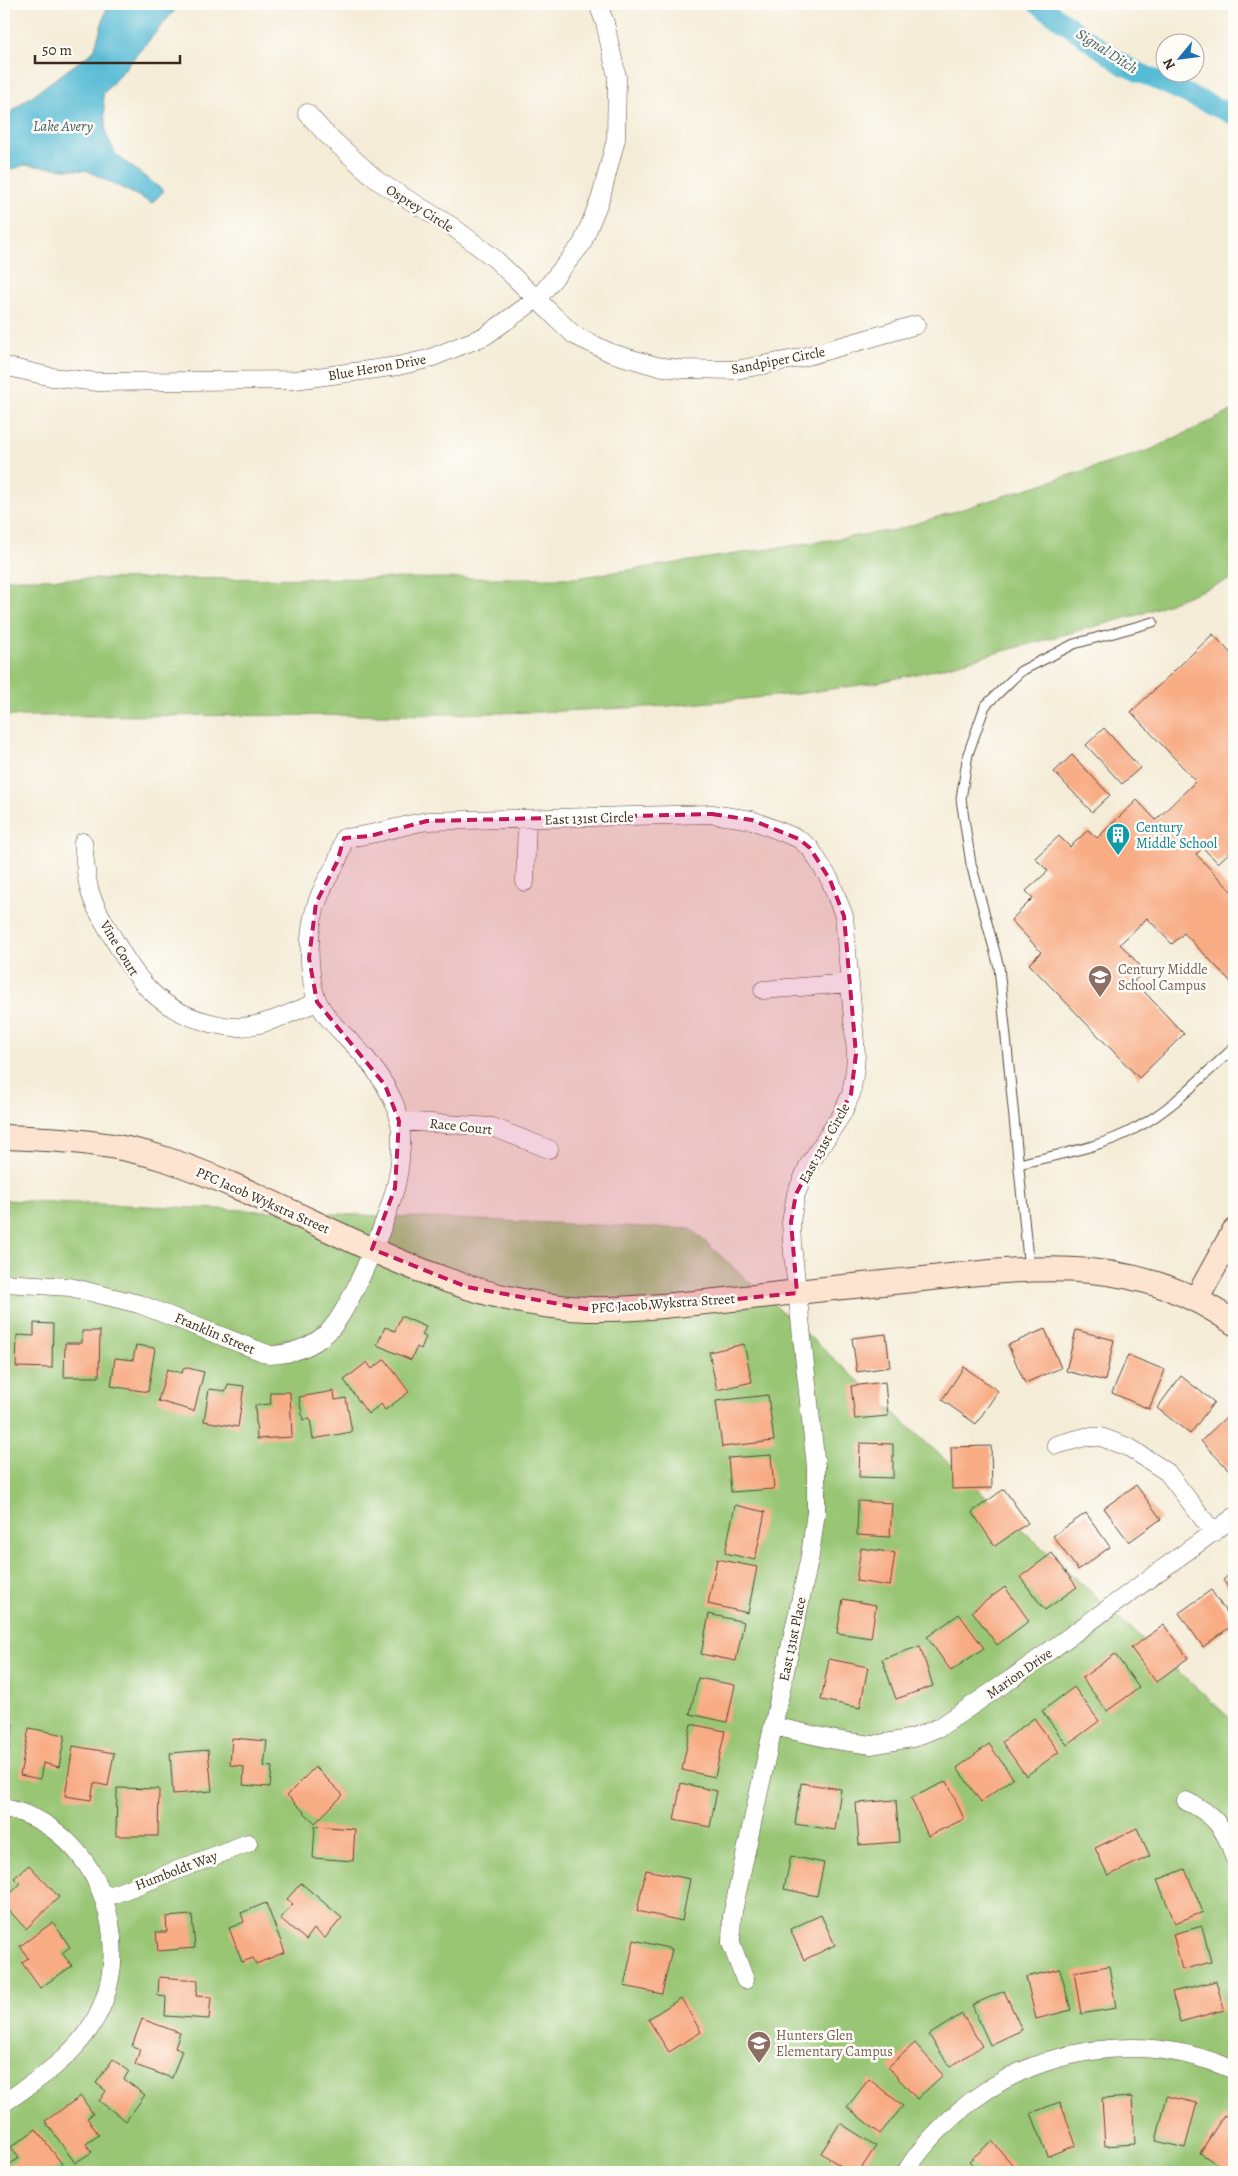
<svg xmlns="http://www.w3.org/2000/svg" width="1238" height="2176" font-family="Alegreya,serif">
<rect width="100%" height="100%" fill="#fdfcf7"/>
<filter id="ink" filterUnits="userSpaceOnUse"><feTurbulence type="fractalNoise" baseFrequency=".02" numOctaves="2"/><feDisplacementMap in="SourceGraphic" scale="10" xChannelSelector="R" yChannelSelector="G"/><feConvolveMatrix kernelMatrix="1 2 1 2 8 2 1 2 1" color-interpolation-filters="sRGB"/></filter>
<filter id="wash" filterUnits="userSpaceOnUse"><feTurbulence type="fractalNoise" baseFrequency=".0096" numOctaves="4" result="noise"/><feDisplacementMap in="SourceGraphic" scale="20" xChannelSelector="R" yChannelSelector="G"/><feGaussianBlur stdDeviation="1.12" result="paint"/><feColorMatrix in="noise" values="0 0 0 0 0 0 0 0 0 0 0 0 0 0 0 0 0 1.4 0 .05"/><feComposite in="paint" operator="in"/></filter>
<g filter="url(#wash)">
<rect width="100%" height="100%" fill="#f4ecd7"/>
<path fill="#99c674" stroke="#6a7849" d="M1234 410V578L1141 614 933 670 880 682 797 694 667 706 538 712 401 715 4 716V579L576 578 896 530 1150 450Z
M4 1200 691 1229 1234 1722V2172H4Z"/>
<path fill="#57bbd5" stroke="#49727a" d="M108 4H180L103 94 106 134 116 155 164 191 152 203 88 171 24 165 4 172V119L22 103 94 51Z"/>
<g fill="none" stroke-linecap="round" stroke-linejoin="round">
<path stroke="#57bbd5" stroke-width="20" d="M1038 4 1125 66 1234 115"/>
</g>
<g id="blocks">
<path fill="#f8ac84" d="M1213 634 1234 657V848L1218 863 1203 848 1196 854 1234 894V985L1184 933 1172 944 1147 918 1120 944 1145 971 1134 981 1184 1034 1139 1078 1029 964 1041 952 1011 920 1033 898 1026 891 1048 871 1035 858 1059 836 1070 847 1088 830 1097 838 1137 800 1156 820 1196 781 1131 712Z
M1104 728 1140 768 1122 784 1086 745Z
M1072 755 1110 795 1092 812 1054 772Z
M401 1316 426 1327 422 1335 426 1337 421 1349 417 1347 411 1360 377 1345 385 1327 395 1331Z
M4 1321H7L6 1364H4Z
M34 1323 53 1324 52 1368 16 1367 17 1335 34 1336Z
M1045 1329 1061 1368 1025 1383 1008 1345Z
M1076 1330 1114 1340 1105 1381 1066 1371Z
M82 1331H100L99 1377H64L65 1343H82Z
M886 1334 890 1367 857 1372 852 1338Z
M744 1344 752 1382 717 1390 709 1352Z
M136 1345 155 1348 148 1392 111 1386 115 1358 133 1360Z
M1128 1355 1165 1370 1149 1409 1112 1393Z
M385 1359 409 1392 385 1410 381 1404 368 1414 344 1380 367 1362 372 1369Z
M184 1367 204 1372 194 1411 158 1401 167 1369 182 1373Z
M964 1367 998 1391 976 1424 942 1400Z
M1181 1376 1214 1402 1190 1434 1157 1408Z
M885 1382 888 1416 855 1419 851 1386Z
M228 1384 244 1386 238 1427 204 1421 209 1389 226 1391Z
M334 1391 335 1400 346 1398 352 1432 313 1439 310 1419 303 1420 299 1397Z
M270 1392H290L292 1437 257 1439 255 1405 271 1404Z
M768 1395 774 1441 722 1447 716 1401Z
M1230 1413 1234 1418V1467L1230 1471 1201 1441Z
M860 1443 893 1444V1478L859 1477Z
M991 1446 992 1488 952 1489 951 1447Z
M771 1455 774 1489 731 1492 728 1458Z
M1136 1485 1161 1519 1129 1542 1104 1508Z
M1004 1489 1028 1523 995 1546 972 1512Z
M858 1501 892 1503 890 1537 857 1535Z
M735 1505 765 1512 755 1560 725 1553Z
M1086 1513 1110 1547 1078 1570 1053 1536Z
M861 1548 895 1553 890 1586 856 1581Z
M1052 1553 1077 1587 1045 1610 1020 1577Z
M717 1559 757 1567 748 1613 708 1604Z
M1234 1571V1596L1223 1580Z
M1005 1587 1029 1621 997 1645 972 1611Z
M1211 1590 1234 1624 1203 1647 1179 1613Z
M843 1599 876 1605 871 1638 837 1633Z
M709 1614 744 1622 736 1661 701 1654Z
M959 1614 984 1648 951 1671 927 1637Z
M1164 1625 1188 1658 1156 1682 1131 1648Z
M920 1646 933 1686 896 1699 882 1659Z
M1115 1654 1139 1688 1107 1711 1082 1678Z
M829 1659 868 1667 860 1708 821 1700Z
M698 1678 735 1685 727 1722 690 1714Z
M1074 1687 1099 1721 1067 1745 1042 1711Z
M1034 1718 1059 1752 1026 1776 1002 1742Z
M4 1723 13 1724 8 1755 4 1754Z
M691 1724 725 1731 715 1777 682 1770Z
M29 1728 65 1735 59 1767 43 1763 40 1779 20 1775Z
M232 1738 267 1741 264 1766 272 1767 270 1787 243 1785 244 1767 230 1765Z
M989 1744 1013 1778 981 1802 957 1768Z
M73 1746 114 1753 108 1786 94 1783 91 1800 65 1796Z
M208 1750 212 1791 173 1794 170 1753Z
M315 1767 343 1795 315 1823 287 1795Z
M947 1781 964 1819 928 1836 911 1798Z
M681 1783 717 1791 710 1827 674 1820Z
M801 1783 841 1789 835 1830 795 1824Z
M117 1788 159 1789 158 1836H116Z
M896 1800 899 1842 859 1845 856 1803Z
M315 1826 355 1829 353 1861 313 1858Z
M1137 1828 1150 1856 1108 1876 1095 1848Z
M791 1856 824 1863 817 1896 784 1889Z
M29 1865 59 1897 26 1929 4 1905V1900L20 1884 14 1878Z
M1185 1869 1203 1912 1175 1923 1157 1880Z
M646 1870 690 1879 682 1921 637 1911Z
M301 1883 342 1918 325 1938 314 1929 306 1940 280 1918 293 1904 287 1899Z
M266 1903 285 1952 256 1964 253 1958 242 1962 229 1928 244 1922 241 1913Z
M192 1915 195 1948 158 1951 156 1932H167L166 1917Z
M821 1915 835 1945 804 1960 790 1929Z
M53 1922 70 1947 62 1953 72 1966 40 1988 22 1963 28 1958 20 1946Z
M1202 1926 1211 1962 1182 1970 1173 1934Z
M634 1940 672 1949 662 1994 624 1986Z
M1109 1966 1116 2008 1081 2014 1074 1972Z
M1060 1969 1071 2010 1036 2019 1026 1977Z
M159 1977 198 1980 196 1996 211 1997 209 2019 165 2016 166 1997 158 1996Z
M1216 1981 1224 2010 1180 2022 1172 1992Z
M1004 1991 1022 2030 990 2045 972 2005Z
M681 1998 701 2032 669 2052 648 2019Z
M962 2014 982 2046 950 2067 929 2035Z
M142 2019 180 2033 175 2048 182 2050 172 2078 135 2065 140 2049 132 2046Z
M915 2043 943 2075 917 2099 888 2067Z
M113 2059 129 2071 124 2079 145 2095 126 2121 99 2101 106 2091 96 2083Z
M869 2079 903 2106 880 2134 847 2107Z
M81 2096 93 2114 87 2118 99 2135 86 2144 92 2152 75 2163 45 2121Z
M1167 2096 1197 2103 1185 2148 1156 2141Z
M1132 2097 1135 2144 1105 2146 1102 2099Z
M1060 2102 1076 2145 1048 2156 1031 2113Z
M1224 2115 1234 2121 1233 2172H1229L1200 2153Z
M840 2123 876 2146 859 2172H850L821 2153Z
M36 2129 62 2164 50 2172H10L6 2167 19 2158 11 2147Z
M992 2141 1019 2172H979L969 2161Z
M811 2167 822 2172H809Z"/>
</g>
</g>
<g filter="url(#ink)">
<use href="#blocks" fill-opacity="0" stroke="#57473a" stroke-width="1"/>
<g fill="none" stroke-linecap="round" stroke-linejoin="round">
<defs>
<path id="lane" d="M1019 1164C1058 1154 1101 1148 1136 1128 1173 1109 1203 1075 1234 1048
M1029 1269 999 967 971 864 961 799 968 754 985 706 1021 671 1074 644 1153 622"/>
<path id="street" d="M307 113 324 132 378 181 453 227 495 259 574 335 611 353 656 366 680 369 736 370 800 358 916 325
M4 366 52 377 98 382 295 380 398 366 428 359 485 336 538 298 582 244 601 197 616 139 617 77 605 23 598 4
M83 842C85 857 85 873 89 888 93 905 103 920 112 936 136 979 157 1009 207 1022 218 1025 230 1028 241 1027 267 1025 293 1012 317 1002
M525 882 527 820
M763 990 850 983
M399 1121 492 1127 549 1149
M4 1283 70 1287 139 1304 270 1355C292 1354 312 1347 328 1332 350 1311 387 1219 395 1189 401 1166 404 1132 397 1110 390 1091 378 1073 366 1058 347 1035 318 1017 313 986 307 953 308 921 322 890 326 880 332 872 336 863 340 856 342 846 344 838 373 836 399 826 427 821L712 814 752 820 799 839 810 848 830 880 844 916 856 1054 855 1069 851 1094 842 1114 808 1166 796 1194 791 1222 792 1244 816 1467V1512L810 1556 732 1916 731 1943 745 1980
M1056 1445 1085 1437H1101L1130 1448 1167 1472 1214 1533
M773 1726 835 1740 872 1745 913 1738 940 1727 1011 1679 1234 1517
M1186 1801C1213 1813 1226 1829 1234 1857
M4 1808C101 1827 144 1954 87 2032 66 2062 34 2082 4 2103
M104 1898 248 1843
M906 2172C919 2149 938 2130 958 2112 1033 2047 1142 2029 1234 2070"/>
<path id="secondary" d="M4 1137C60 1139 114 1142 168 1160 305 1206 439 1305 588 1309 630 1310 673 1305 716 1301 781 1294 847 1286 913 1280 1026 1268 1135 1251 1234 1323
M1196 1300 1234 1231"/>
</defs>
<use href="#lane" stroke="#57473a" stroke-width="11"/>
<use href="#street" stroke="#57473a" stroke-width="19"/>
<use href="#secondary" stroke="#57473a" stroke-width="26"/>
<use href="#lane" stroke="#fff" stroke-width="9"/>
<use href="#street" stroke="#fff" stroke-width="18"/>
<use href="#secondary" stroke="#fde4d1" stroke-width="24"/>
</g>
</g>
<path fill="#c2185b" fill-opacity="0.2" stroke="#c2185b" stroke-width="4" stroke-dasharray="10 6" stroke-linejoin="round" d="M712 814 752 820 799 839 810 848 830 880 844 916 856 1054 851 1094 796 1194 791 1222 797 1293 657 1307 586 1309 467 1287 372 1249 395 1188 399 1121 385 1085 317 1002 309 958 316 903 337 862 344 838 370 836 427 821Z"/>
<defs>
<symbol id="building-pin" viewBox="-11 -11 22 30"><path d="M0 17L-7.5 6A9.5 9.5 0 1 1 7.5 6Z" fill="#0f9aa8" stroke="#fdfcf7"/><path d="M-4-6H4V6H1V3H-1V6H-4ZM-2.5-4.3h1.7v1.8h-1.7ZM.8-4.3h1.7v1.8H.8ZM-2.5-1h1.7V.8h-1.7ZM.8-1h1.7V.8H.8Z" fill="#fff"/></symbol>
<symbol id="school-pin" viewBox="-11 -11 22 30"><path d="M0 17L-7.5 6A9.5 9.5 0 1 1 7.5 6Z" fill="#8d6e63" stroke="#fdfcf7"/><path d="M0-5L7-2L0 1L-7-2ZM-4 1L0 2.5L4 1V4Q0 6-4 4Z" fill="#fff"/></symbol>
</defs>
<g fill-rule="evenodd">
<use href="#building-pin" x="1104" y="821" width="28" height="38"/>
<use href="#school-pin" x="1086" y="963" width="28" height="38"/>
<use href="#school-pin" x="745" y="2029" width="28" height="38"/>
</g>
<g text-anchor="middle" stroke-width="5" stroke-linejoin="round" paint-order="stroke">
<g font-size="14" fill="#3b2a1e" stroke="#fdfcf7">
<text transform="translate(420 208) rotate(32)" y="5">Osprey Circle</text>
<text transform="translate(778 360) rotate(-11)" y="5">Sandpiper Circle</text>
<text transform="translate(377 367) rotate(-10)" y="5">Blue Heron Drive</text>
<text transform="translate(589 818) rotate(-2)" y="5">East 131st Circle</text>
<text transform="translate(120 948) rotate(59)" y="5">Vine Court</text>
<text transform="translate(461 1126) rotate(6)" y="5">Race Court</text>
<text transform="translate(824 1143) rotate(-61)" y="5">East 131st Circle</text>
<text transform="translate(263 1200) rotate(24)" y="5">PFC Jacob Wykstra Street</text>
<text transform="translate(663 1303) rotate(-4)" y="5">PFC Jacob Wykstra Street</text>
<text transform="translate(215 1333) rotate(23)" y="5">Franklin Street</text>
<text transform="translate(792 1639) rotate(-78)" y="5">East 131st Place</text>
<text transform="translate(1019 1673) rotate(-35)" y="5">Marion Drive</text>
<text transform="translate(176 1870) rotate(-21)" y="5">Humboldt Way</text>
</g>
<g font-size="14" fill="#0d838f" stroke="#fdfcf7" text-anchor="start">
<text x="1136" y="832">Century<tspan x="1136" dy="16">Middle School</tspan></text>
</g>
<g font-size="14" fill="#785e54" stroke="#fdfcf7" text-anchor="start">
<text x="1118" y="974">Century Middle<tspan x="1118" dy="16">School Campus</tspan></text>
<text x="776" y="2040">Hunters Glen<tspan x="776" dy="16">Elementary Campus</tspan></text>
</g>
<g font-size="15" font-style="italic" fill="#455d5e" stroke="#fdfcf7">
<text transform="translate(1107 51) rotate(33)" y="5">Signal Ditch</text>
<text x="63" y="131">Lake Avery</text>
</g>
</g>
<rect width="1238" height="2176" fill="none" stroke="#fdfcf7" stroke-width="20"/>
<g transform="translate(1180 58) rotate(241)"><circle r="24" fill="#fdfcf7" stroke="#afa8a0"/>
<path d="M0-4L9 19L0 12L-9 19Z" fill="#1f6fb2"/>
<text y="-8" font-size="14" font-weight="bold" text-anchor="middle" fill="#3b2a1e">N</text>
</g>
<path d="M35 55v8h145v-8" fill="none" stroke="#3b2a1e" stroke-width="2.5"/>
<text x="42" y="55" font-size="15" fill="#3b2a1e" stroke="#fdfcf7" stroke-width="4" paint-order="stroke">50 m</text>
</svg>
